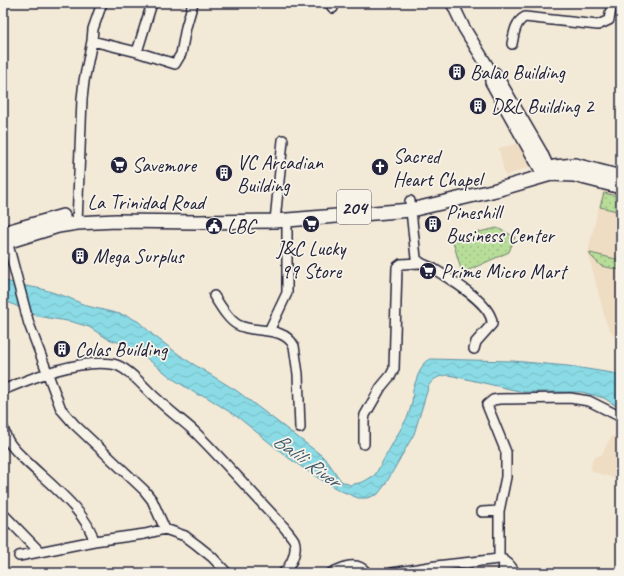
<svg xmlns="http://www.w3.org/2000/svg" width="624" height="576" font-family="Caveat,sans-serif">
<defs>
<pattern id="grass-dots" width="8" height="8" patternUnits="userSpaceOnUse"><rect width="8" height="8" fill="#b7dd99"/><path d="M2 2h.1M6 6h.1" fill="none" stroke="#9dbd85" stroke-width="1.8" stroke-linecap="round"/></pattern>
<pattern id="water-waves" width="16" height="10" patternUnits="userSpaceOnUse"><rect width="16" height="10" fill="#8adbe5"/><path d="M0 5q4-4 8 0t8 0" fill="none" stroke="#77bcc5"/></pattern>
</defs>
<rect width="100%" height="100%" fill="#f3e9d7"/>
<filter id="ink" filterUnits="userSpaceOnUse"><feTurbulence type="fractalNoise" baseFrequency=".025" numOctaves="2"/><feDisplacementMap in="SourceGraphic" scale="8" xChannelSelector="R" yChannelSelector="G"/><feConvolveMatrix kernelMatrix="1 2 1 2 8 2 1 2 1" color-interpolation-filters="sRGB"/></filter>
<g filter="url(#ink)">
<path fill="#eedcc3" d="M521 143 532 166 505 176 499 148Z
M603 189 621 193V345L609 329 606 322 588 252Z
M621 422V480L594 472 591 469 592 461 594 458 602 454 610 439 619 431Z"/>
<path fill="url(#grass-dots)" stroke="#6c806a" d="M604 193 621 197V212L600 207Z
M497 228 515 237 509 252 462 273 452 238Z
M590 253 620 260 621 255V270L601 266 590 255Z"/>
<path fill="url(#water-waves)" stroke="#6091a1" d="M3 280 16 284 42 289 67 297 87 306 128 316 139 322 153 335 185 359 237 391 321 455 328 462 341 481 350 485 363 482 375 475 408 416 412 403 413 389 418 375 424 363 430 359 513 361 568 366 618 374 621 375V409L604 398 582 392H523L449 375C440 376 435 377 429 385L414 434 385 485 378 494 367 498H358L339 490 315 476 290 459 239 418 205 396 198 395 173 379 144 356 124 344 108 339 89 327 73 322 37 316 10 303 3 300Z"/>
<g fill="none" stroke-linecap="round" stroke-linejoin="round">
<defs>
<path id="minor" d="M102 3 93 29 92 41 137 52 175 64 181 54 186 27 193 3
M329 3 333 8
M512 44C514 34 515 22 525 17L598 25 609 20 612 3
M137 52 152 3
M410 201 416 258C420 265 427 265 434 269 450 279 493 304 492 324L476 342 474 349
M275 221 283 140
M77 223 82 99 84 81 92 41
M6 237 29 324 61 409 74 424 144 490 152 500 165 529
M214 296C220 305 228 320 238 325 255 334 283 325 294 346L298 374 300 428
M269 331 287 293V220
M3 390C34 377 78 359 112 364 128 366 145 389 157 399 169 411 182 420 194 431 225 462 254 495 284 527 287 531 291 535 294 540 298 551 291 566 283 573
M3 428C5 433 6 438 9 442 12 447 17 452 21 456 43 479 87 510 94 541
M364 444V421L365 415 381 387 391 375 394 369 397 267 401 264 419 263
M482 512 499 511
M3 514 40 552
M19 556 94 541 145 534 165 529 185 536 197 545 212 557 227 573
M499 559V511L506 477V452L487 405 493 400 499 399 570 398 589 401 621 417
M331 573C343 567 357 560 367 573
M392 573 436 566 499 559C507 560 511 566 515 573
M503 573 504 560"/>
<path id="major" d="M452 3 464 28 491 72 495 73 541 152 551 174
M491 72V82L544 176"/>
<path id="highway" d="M554 167 575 165 621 177
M3 233 63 216
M3 243 58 226 77 223 116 221 198 222 275 221 411 210 496 190 551 174 574 175 621 187"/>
</defs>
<use href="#minor" stroke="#22223b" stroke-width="12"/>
<use href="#major" stroke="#22223b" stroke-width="14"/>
<use href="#highway" stroke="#22223b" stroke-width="16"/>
<use href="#minor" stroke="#f7f3e8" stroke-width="9"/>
<use href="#major" stroke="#f7f3e8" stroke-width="11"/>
<use href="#highway" stroke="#f7f3e8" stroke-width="13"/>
</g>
</g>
<defs>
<symbol id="building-disc" viewBox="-11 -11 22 22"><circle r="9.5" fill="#22223b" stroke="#f7f3e8"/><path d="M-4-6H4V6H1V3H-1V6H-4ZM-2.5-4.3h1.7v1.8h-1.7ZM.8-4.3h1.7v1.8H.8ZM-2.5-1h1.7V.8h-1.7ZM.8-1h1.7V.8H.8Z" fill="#fff"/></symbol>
<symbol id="supermarket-disc" viewBox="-11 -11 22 22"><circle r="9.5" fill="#22223b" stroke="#f7f3e8"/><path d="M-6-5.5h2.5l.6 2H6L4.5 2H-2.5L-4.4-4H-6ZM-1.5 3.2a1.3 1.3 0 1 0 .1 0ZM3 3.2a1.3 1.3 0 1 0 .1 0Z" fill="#fff"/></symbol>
<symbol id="church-disc" viewBox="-11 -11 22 22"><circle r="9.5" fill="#22223b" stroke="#f7f3e8"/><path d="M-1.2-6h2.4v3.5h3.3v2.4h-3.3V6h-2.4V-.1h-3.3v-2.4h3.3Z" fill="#fff"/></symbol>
<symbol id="civic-disc" viewBox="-11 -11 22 22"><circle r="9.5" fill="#22223b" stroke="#f7f3e8"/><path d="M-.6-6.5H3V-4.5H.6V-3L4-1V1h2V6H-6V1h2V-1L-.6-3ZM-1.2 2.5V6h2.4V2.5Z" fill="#fff"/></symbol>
</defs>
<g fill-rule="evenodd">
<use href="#building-disc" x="447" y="62" width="20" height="20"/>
<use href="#building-disc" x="468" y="96" width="20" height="20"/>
<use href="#supermarket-disc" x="109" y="155" width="20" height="20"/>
<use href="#church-disc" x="370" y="157" width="20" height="20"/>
<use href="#building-disc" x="214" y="163" width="20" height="20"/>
<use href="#supermarket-disc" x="301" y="214" width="20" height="20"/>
<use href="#building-disc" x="423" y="214" width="20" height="20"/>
<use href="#civic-disc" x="204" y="216" width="20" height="20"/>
<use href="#building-disc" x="70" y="246" width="20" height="20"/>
<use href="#supermarket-disc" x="418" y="261" width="20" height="20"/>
<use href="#building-disc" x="52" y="339" width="20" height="20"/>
</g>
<g text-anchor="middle" stroke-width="3.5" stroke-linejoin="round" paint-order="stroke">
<rect fill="#f7f3e8" stroke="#62616f" stroke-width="1" x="337" y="190" width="34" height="34" rx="3"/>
<g font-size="19" font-weight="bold" fill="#22223b">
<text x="354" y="214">204</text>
</g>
<g font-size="20" fill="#22223b" stroke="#f7f3e8" text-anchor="start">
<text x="470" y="79">Balao Building</text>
<text x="491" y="113">D&amp;L Building 2</text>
<text x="393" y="163">Sacred<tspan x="393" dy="23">Heart Chapel</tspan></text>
<text x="237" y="169">VC Arcadian<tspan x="237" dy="23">Building</tspan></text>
<text x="132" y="172">Savemore</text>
<text x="446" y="219">Pineshill<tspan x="446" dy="23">Business Center</tspan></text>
<text x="227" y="233">LBC</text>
<text x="311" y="255" text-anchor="middle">J&amp;C Lucky<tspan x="311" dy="23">99 Store</tspan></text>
<text x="93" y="263">Mega Surplus</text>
<text x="441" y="278">Prime Micro Mart</text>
<text x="75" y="356">Colas Building</text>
</g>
<g font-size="20" fill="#22223b" stroke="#f7f3e8">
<text x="146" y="209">La Trinidad Road</text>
</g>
<g font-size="21" font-style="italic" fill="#415a6e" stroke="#f7f3e8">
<text transform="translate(307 460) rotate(36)" y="7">Balili River</text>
</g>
</g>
<rect width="624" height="576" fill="none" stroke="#f7f3e8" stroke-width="16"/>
<rect x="8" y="8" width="608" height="560" fill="none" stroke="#22223b" stroke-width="1.5" filter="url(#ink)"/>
</svg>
